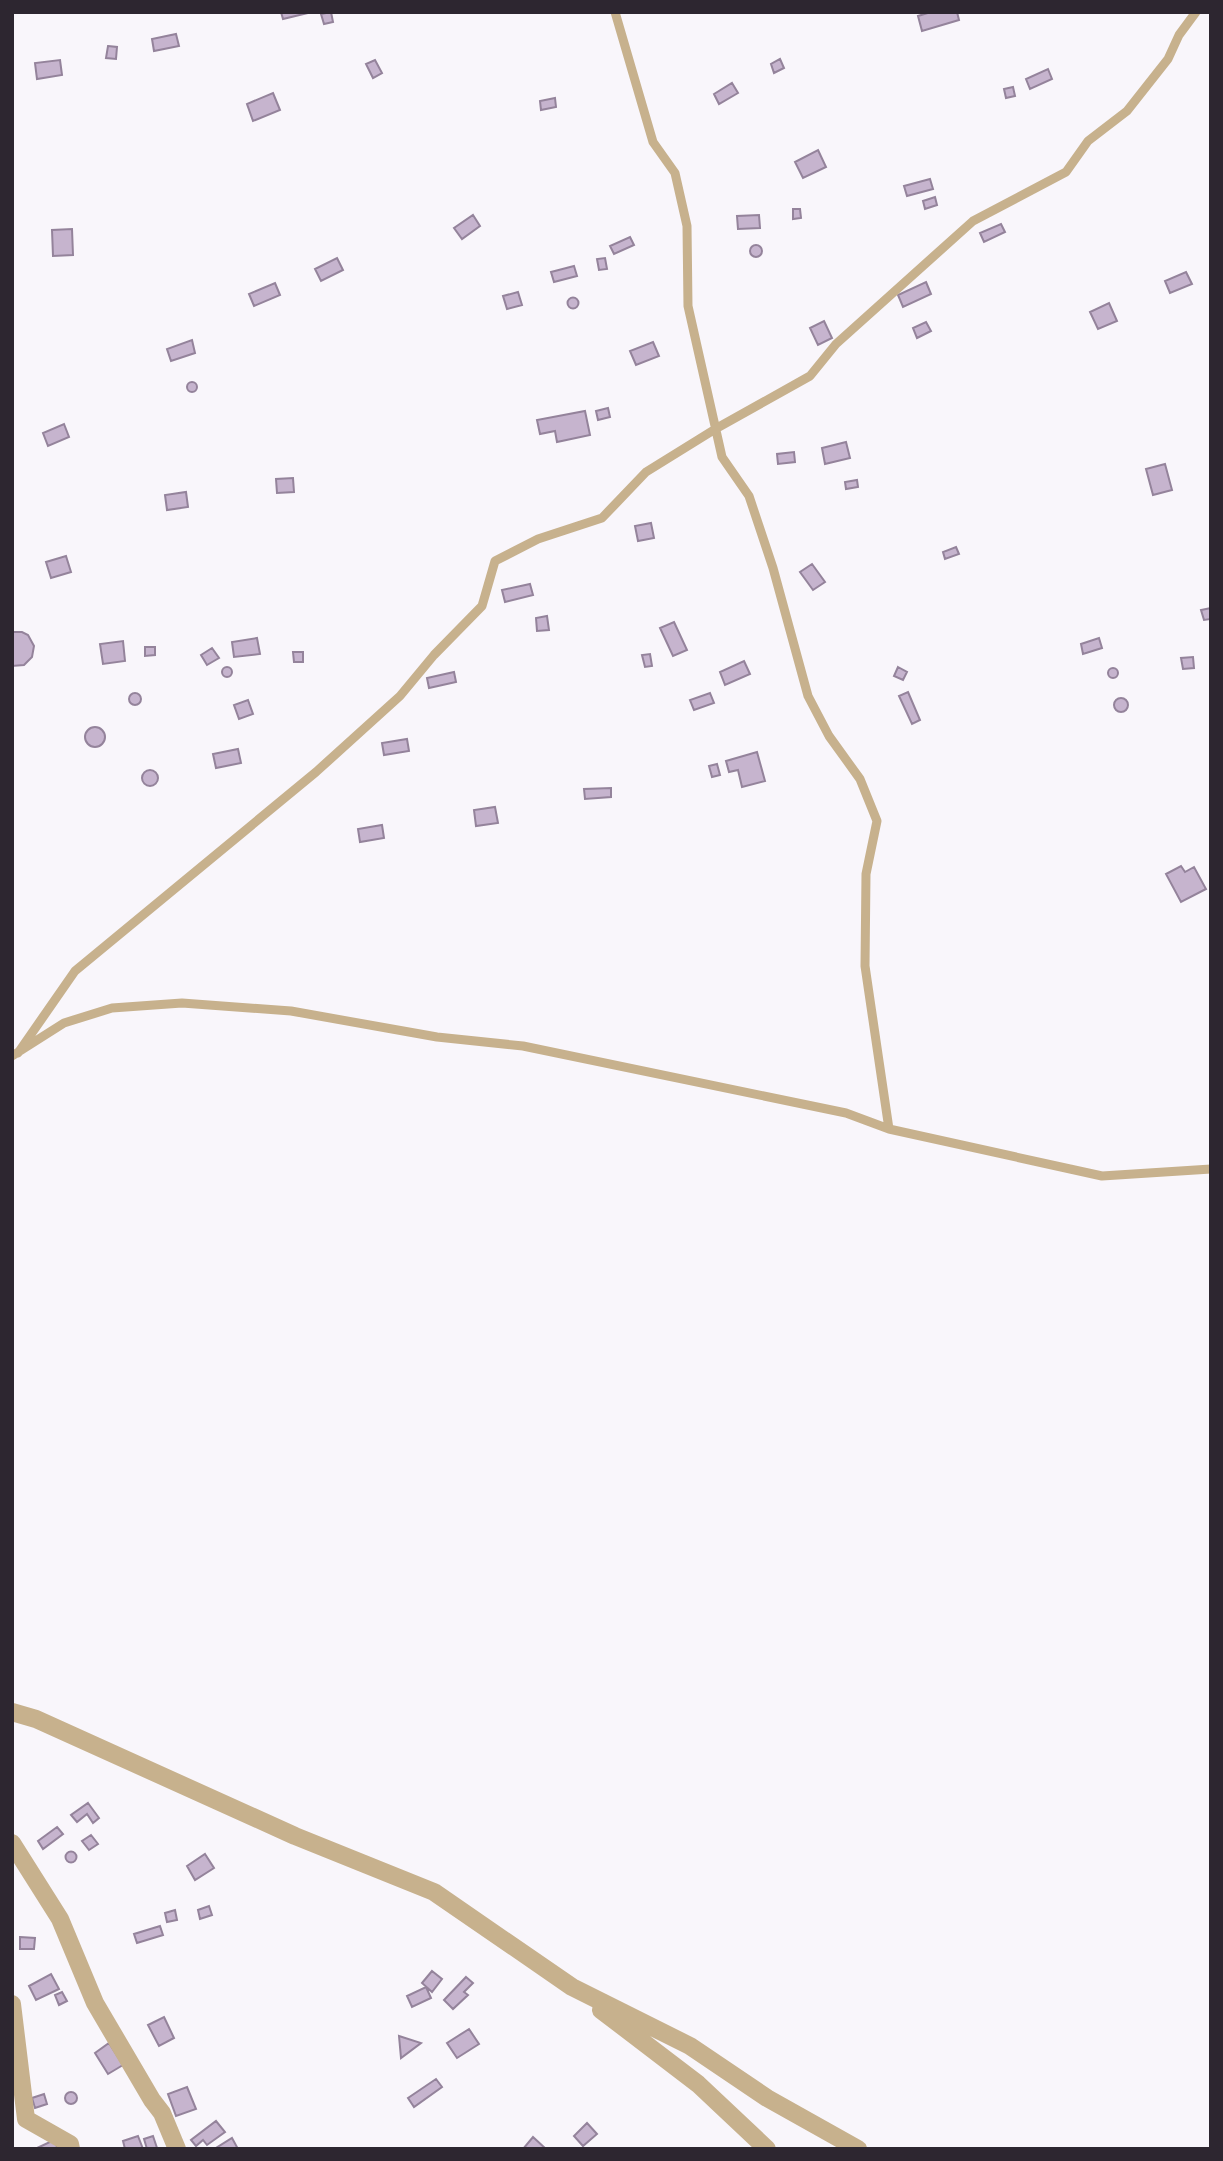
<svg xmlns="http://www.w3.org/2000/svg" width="1223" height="2161" font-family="'Nunito Sans',sans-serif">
<rect width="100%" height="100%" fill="#f9f6fb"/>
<path fill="#c6b4ce" stroke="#94839b" stroke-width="2" d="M281 12H312L283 19Z
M331 12 333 22 324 24 321 14Z
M931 12H957L959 20 922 31 918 16Z
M176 34 179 46 154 51 152 39Z
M108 46 117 47 116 59 106 58Z
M780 59 784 68 774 73 771 64Z
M60 60 62 75 37 79 35 63Z
M375 60 382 73 373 78 366 64Z
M1048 69 1052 79 1030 89 1026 79Z
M732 83 738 93 719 104 714 94Z
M1013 87 1015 96 1006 98 1004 89Z
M273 93 280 110 253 121 247 104Z
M555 98 556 107 541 110 540 101Z
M818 150 826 167 803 178 795 162Z
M930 179 933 189 907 196 904 186Z
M935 197 937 205 925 209 923 201Z
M793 209H800L801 218 793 219Z
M473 215 480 226 462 239 454 228Z
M759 215 760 228 738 229 737 216Z
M1001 224 1005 232 984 242 980 233Z
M72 229 73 255 53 256 52 230Z
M630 237 634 245 614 254 610 246Z
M750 251a6 6 0 1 1 12 0a6 6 0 1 1-12 0Z
M337 258 343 270 321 281 315 269Z
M605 258 607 269 599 270 597 259Z
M574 266 577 276 554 282 551 272Z
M1186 272 1192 284 1170 293 1165 281Z
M926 282 931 294 903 307 898 295Z
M275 283 280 295 254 306 249 294Z
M518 292 522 305 507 309 503 296Z
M567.5 303a5.5 5.5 0 1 1 11 0a5.5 5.5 0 1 1-11 0Z
M1109 303 1117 321 1098 329 1090 312Z
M824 321 832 338 818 345 810 328Z
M926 322 931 331 917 338 913 328Z
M192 340 195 353 171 361 167 349Z
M653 342 659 356 636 365 630 351Z
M187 387a5 5 0 1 1 10 0a5 5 0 1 1-10 0Z
M608 408 610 417 598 420 596 411Z
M585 411 590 435 557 442 555 431 540 434 537 420Z
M64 424 69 437 48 446 43 433Z
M846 442 850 458 825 464 822 448Z
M794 452 795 462 778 464 777 454Z
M1165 464 1172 490 1153 495 1146 469Z
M293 478 294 492 277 493 276 479Z
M857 480 858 487 846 489 845 482Z
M186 492 188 507 167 510 165 495Z
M651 523 654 538 638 541 635 526Z
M956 547 959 554 945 559 943 552Z
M66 556 71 572 51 578 46 562Z
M812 564 825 582 813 590 800 572Z
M530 584 533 595 505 602 502 590Z
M1211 608V619L1204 620 1201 610Z
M547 616 549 630 537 631 536 618Z
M674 622 687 650 673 656 660 628Z
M12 632H22L28 635 34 646 32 657 24 665 12 666Z
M257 638 260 654 234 657 232 642Z
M1099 638 1102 648 1083 654 1081 644Z
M123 641 125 661 103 664 100 644Z
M145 647H155V655L145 656Z
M212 648 219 658 207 665 201 655Z
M293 652H303V662H294Z
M650 654 652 666 645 667 642 655Z
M1193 657 1194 668 1183 669 1181 658Z
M744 661 750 674 725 685 720 672Z
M222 672a5 5 0 1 1 10 0a5 5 0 1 1-10 0Z
M898 667 907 672 903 680 894 676Z
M1108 673a5 5 0 1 1 10 0a5 5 0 1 1-10 0Z
M454 672 456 682 429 688 427 678Z
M908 692 920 720 912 724 899 696Z
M129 699a6 6 0 1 1 12 0a6 6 0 1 1-12 0Z
M710 693 714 703 694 710 690 700Z
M1114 705a7 7 0 1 1 14 0a7 7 0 1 1-14 0Z
M248 700 253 714 239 719 234 705Z
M85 737a10 10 0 1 1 20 0a10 10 0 1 1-20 0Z
M407 739 409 751 384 755 382 743Z
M238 749 241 763 216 768 213 754Z
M757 752 765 781 742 787 738 770 729 772 726 761Z
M717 764 720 775 712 777 709 766Z
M142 778a8 8 0 1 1 16 0a8 8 0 1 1-16 0Z
M611 788V797L585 799 584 789Z
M495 807 498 823 476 826 474 810Z
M382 825 384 838 360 842 358 829Z
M1181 866 1185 872 1194 867 1206 889 1181 902 1166 874Z
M88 1803 99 1818 93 1823 87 1814 77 1822 71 1815Z
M57 1827 63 1834 43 1849 38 1841Z
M91 1835 98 1844 89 1850 82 1841Z
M65.5 1857a5.5 5.5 0 1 1 11 0a5.5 5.5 0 1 1-11 0Z
M205 1854 214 1868 195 1880 187 1866Z
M209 1906 212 1915 200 1919 198 1910Z
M175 1910 177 1920 167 1922 165 1913Z
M160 1926 163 1935 137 1943 134 1934Z
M20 1937 35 1938 34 1949H20Z
M432 1971 442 1979 432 1992 422 1983Z
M51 1974 59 1989 36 2000 29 1986Z
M466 1977 473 1983 464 1992 468 1995 453 2009 444 2000Z
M426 1987 431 1998 412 2007 407 1996Z
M62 1992 67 2001 59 2005 55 1995Z
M164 2017 174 2038 159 2046 148 2025Z
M469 2029 479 2044 457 2058 447 2043Z
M399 2036 421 2043 401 2058Z
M109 2043 123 2065 108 2074 95 2053Z
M436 2079 442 2087 414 2107 408 2098Z
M187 2087 196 2109 176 2116 168 2094Z
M65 2098a6 6 0 1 1 12 0a6 6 0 1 1-12 0Z
M44 2094 47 2104 35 2108 32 2098Z
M216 2121 225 2132 207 2145 203 2140 196 2146 191 2140Z
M587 2123 597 2134 583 2146 574 2136Z
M138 2136 143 2149H125L123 2141Z
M153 2136 157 2148 147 2149 144 2139Z
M533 2137 546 2149H523Z
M232 2138 238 2149H217L216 2148Z
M54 2140 58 2149H35Z"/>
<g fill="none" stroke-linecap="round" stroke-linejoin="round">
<path stroke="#c7b18d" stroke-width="9" d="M615 12 653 142 675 173 687 226 688 306 722 457 749 496 773 568 808 696 829 736 860 779 877 821 866 874 865 966 889 1129
M18 1053 75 971 316 772 400 696 434 655 482 606 495 561 538 539 602 518 646 472 717 428 810 376 836 344 973 221 1066 172 1088 141 1127 111 1168 59 1179 35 1196 12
M12 1056 64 1023 112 1008 182 1003 291 1011 437 1037 523 1046 846 1113 889 1129 1102 1176 1211 1169"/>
<path stroke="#c7b18d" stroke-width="18" d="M12 1712 36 1719 295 1836 434 1892 572 1987 690 2046 767 2098 858 2149
M12 1843 60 1919 95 2003 152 2100 162 2113 177 2149
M12 2004 26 2119 70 2144 71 2149
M601 2010 698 2084 767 2149"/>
</g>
<rect width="1223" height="2161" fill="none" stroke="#2d2630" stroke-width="28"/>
</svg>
